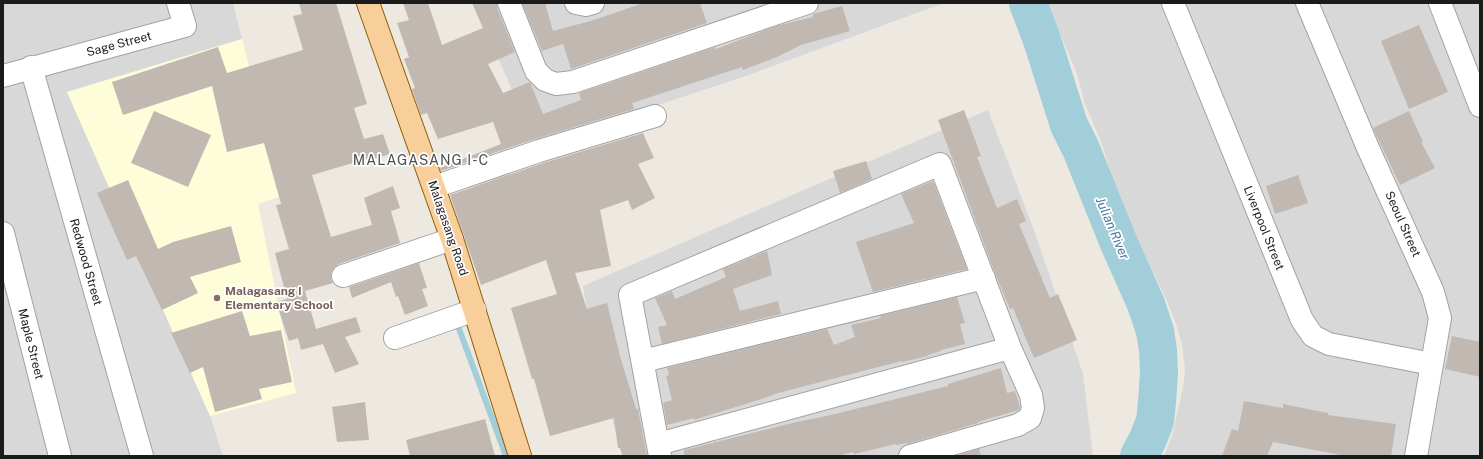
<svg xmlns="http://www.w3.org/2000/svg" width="1483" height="459" font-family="'Public Sans',sans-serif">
<rect width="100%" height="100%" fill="#ede9e1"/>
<path fill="#d9d8d8" d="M3 3H233L242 39 67 92 210 416 223 456H3Z
M474 3H944L746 76 536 145Z
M1047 3H1480V456H1164L1172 436 1183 388 1185 369 1182 344 1177 327 1167 301 1137 238 1112 175 1100 139 1085 104 1077 74Z
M988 110 1034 230 1083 374 1093 456H622L596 360 583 286Z"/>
<path fill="#fefdd9" d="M242 39 282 196 258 204 296 393 210 416 67 92Z"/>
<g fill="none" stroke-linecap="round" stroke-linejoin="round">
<path stroke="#a2ced9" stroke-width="6" d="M458 326 506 456"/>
<path stroke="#a2ced9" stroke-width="38" d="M1028 3 1042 40 1069 125 1081 149 1118 241 1146 304 1155 331 1158 350 1159 373 1157 402 1155 421 1148 439 1139 456"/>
</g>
<path fill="#c1b8b1" d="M299 3H336L367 104 354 108 364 139 383 134 390 154 371 160 370 158 312 175 331 237 372 225 364 198 393 186 400 208 391 211 400 243 339 264 334 268 331 273V280L333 283 305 291 316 329 356 317 361 332 345 337 359 364 335 373 323 344 301 350 298 338 289 341 276 302 287 299 275 253 289 249 276 205 281 204 264 143 227 152 212 86 123 115 112 82 218 47 227 73 303 50 293 16 302 14Z
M403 3H428L442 45 483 28 472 3H497V8L515 52 488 64 503 93 530 82 543 114 581 100 579 93 715 47 716 49 776 26 813 17V14L842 6 850 31 801 45 777 57 743 70 742 67 632 103 634 109 535 139 441 171 440 168 501 144 493 122 438 139 427 113 421 115 412 89 415 88 404 59 409 57 397 23 409 20Z
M522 3H545L553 31 594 20 643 3H700L707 23 571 69 563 44 542 51Z
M1419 25 1448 92 1409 109 1381 41Z
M964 110 981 156 977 157 997 208 1017 199 1026 221 1019 224 1050 298 1058 294 1077 340 1034 358 1013 308 1010 309 996 276 938 120Z
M154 111 211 135 188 187 131 163Z
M1409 111 1423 142H1421L1435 168 1400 185 1373 128Z
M643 133 654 158 638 164 655 198 632 210 628 200 600 210 611 266 575 273 587 309 607 303 620 356 636 409H638L647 456H623L620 448H618L614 418 550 436 534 379H532L511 308 557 294 546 260 481 285 450 195 543 163Z
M866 161 872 179 840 193 833 171Z
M1298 175 1308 203 1275 214 1266 186Z
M128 180 158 249 173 242 231 226 241 262 190 277 198 293 162 310 136 256 127 260 97 193Z
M933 181 967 269 873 292 856 242 914 223 901 194Z
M767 251 772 275 733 289 740 311 778 301 781 314 662 344 658 327 667 325 655 298 672 291 675 299 726 277 723 269Z
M419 263 427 288 422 289 428 306 405 315 398 296 396 297 391 282 352 298 349 287Z
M957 297 965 323 960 324 965 344 941 350V351L928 355V356L902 362V361L774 394V395L694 420V418L667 425 663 403 672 400 666 376 669 375 667 368 827 329 834 345 855 337 851 325 881 318 880 316Z
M242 311 250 336 281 330 292 382 259 389 262 399 215 412 203 367 190 373 171 333Z
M1452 336 1480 342V377L1445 369Z
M1001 368 1007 393 1015 391 1020 407 1019 410 978 422V423L907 444V443L896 445V444L854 454 853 452 838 456H684V450L792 423 831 415 948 386V384Z
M1244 401 1283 408V404L1328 413V415L1396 424 1391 456H1346L1273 442 1267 456H1222L1232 429 1238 431Z
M365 402 369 440 337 442 332 407Z
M485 419 495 456H410L406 440Z
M979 449 981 456H955Z"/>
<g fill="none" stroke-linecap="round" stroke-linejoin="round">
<defs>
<path id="minor" d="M509 3 536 71 545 80 556 84 573 82 807 3
M576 3 586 5 593 3
M1173 3 1302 320 1313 336 1329 344 1432 364
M1307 3 1368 148 1433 292 1440 318 1416 456
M1440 3 1480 106
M31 67 142 456
M3 76 185 26 178 3
M434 187 539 151 655 116
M3 233 60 456
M343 276 452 239
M395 338 475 310
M643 361 984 278
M658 444 1010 348
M660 456 630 295 940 164 1010 348 1031 395 1033 408 1030 418 1018 425 910 456"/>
<path id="major" d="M368 3 452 239 520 456"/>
</defs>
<use href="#minor" stroke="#a2a2a2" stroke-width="24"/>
<use href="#major" stroke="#8e5f05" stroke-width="24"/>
<use href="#minor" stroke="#fff" stroke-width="22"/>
<use href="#major" stroke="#f8ce9b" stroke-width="22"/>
</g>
<circle fill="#8d6e63" stroke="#fff" stroke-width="1.5" cx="217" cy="298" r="4"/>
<g text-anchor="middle" stroke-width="3.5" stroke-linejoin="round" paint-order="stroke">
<g font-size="12" fill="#1b1b1b" stroke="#fff">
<text transform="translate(119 44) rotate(-15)" y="4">Sage Street</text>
<text transform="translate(1403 224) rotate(66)" y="4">Seoul Street</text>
<text transform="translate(448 228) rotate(71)" y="4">Malagasang Road</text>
<text transform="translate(1264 228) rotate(68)" y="4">Liverpool Street</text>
<text transform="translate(86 262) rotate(74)" y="4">Redwood Street</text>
<text transform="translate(31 344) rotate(76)" y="4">Maple Street</text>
</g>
<g font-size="12" font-weight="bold" fill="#785e54" stroke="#fff" text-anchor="start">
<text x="225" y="295">Malagasang I<tspan x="225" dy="14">Elementary School</tspan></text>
</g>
<g font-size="13" font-style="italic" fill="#4976a0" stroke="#fff">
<text transform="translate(1113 228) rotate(67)" y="5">Julian River</text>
</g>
<g font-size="14" letter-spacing="1" fill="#4e4e4e" stroke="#fff">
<text x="421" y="165">MALAGASANG I-C</text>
</g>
</g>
<rect width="1483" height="459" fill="none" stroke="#1b1b1b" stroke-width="8"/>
</svg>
